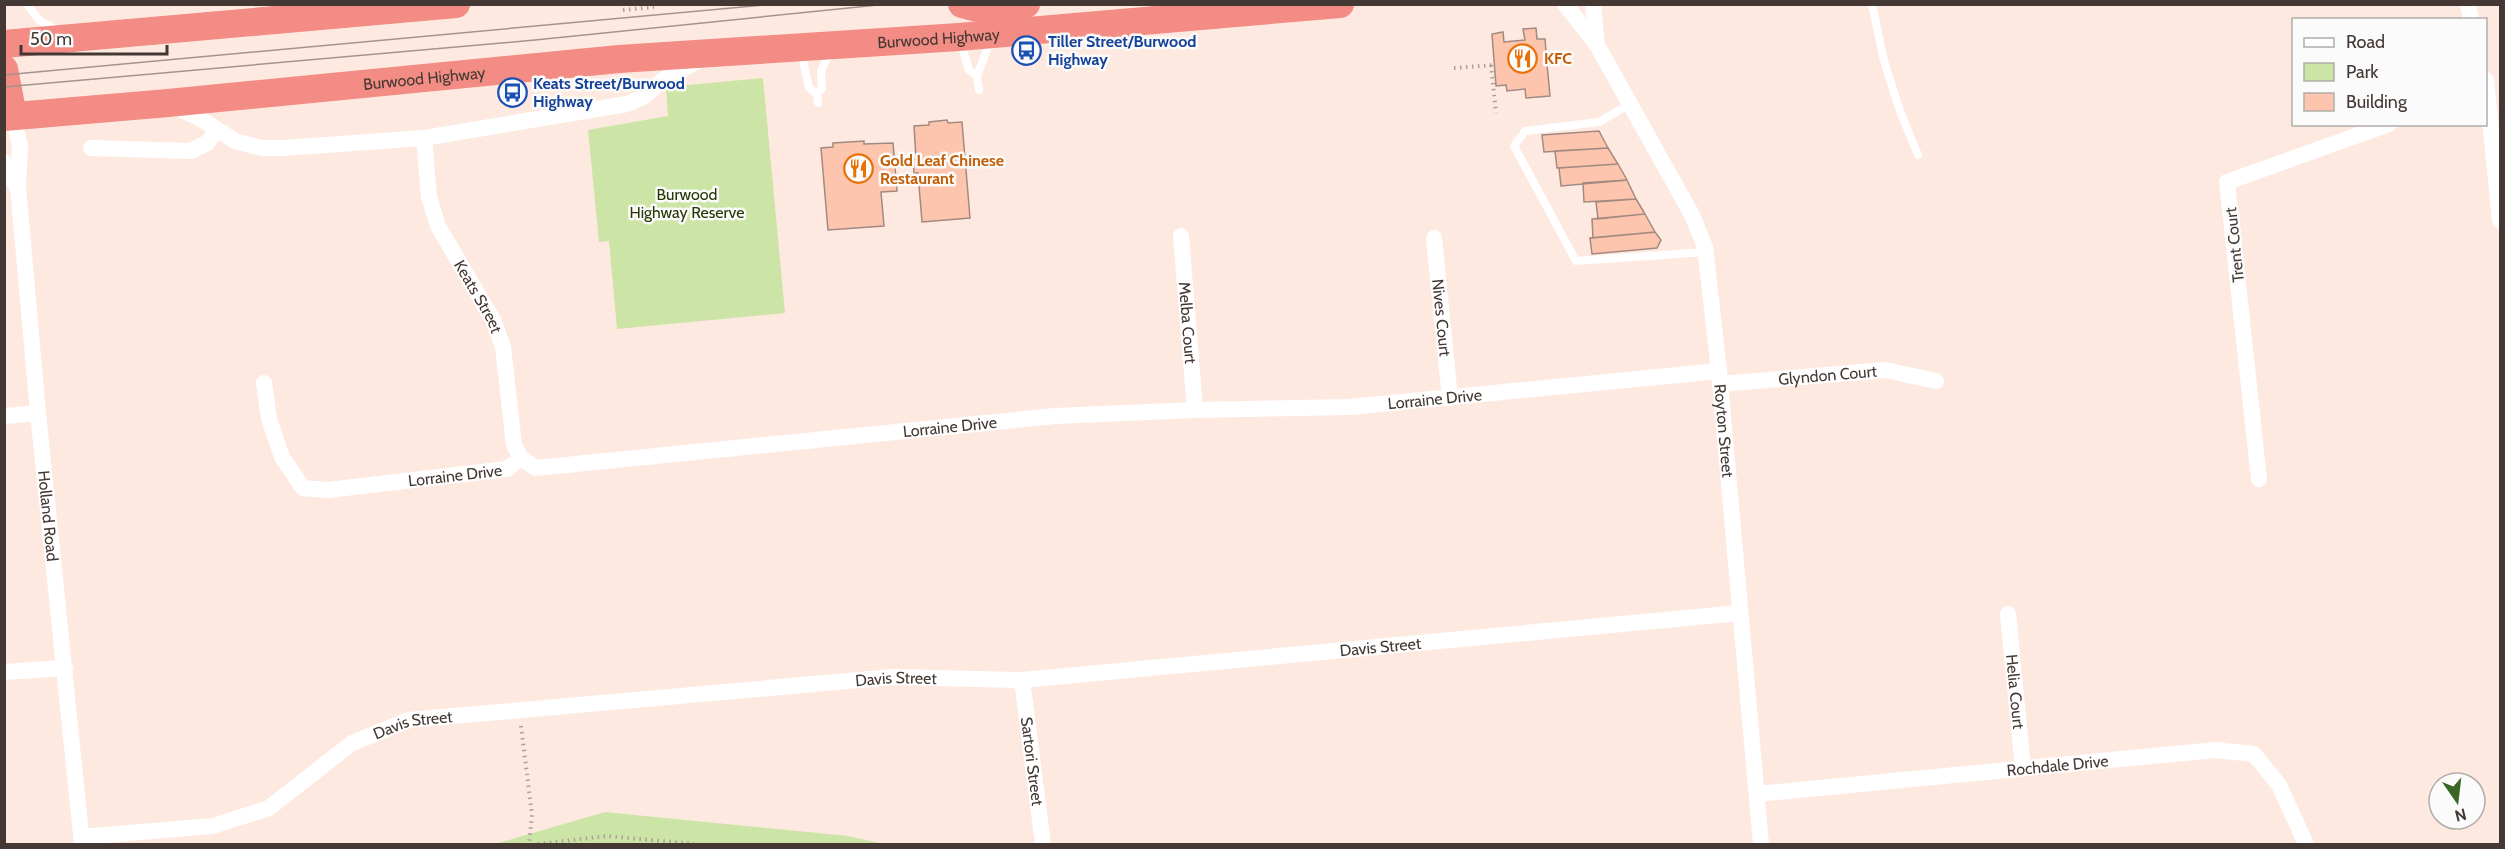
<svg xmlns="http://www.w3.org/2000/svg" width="2505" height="849" font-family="Cabin,sans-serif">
<rect width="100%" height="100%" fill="#fee9e0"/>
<path fill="#cde4a7" d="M763 78 785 313 617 329 609 241 599 242 588 130 668 116 666 87Z
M605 812 848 836 884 844H495Z"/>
<path fill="#fdc5ae" stroke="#a28a81" stroke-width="1.5" d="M1536 28 1537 39H1545L1546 52H1553V63L1547 64 1550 96 1526 98 1525 89 1507 91 1506 85 1496 86 1492 34 1503 32 1504 42 1525 40 1523 29Z
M947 120 948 123 962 122 970 218 922 222 918 173H914L913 159H916L914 126 929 125V122Z
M1599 131 1608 148 1544 152 1542 135Z
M864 141V144L893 143 897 191 881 192 884 226 828 230 821 148 833 147V143Z
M1608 148 1618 164 1557 168 1555 151Z
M1618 164 1627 180 1561 186 1559 168Z
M1627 180 1636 199 1584 202 1583 183Z
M1636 199 1645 214 1598 219 1596 202Z
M1645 214 1655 232 1593 238 1592 219Z
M1655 232 1661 240 1657 248 1592 254 1590 238Z"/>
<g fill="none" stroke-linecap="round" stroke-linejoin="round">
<path stroke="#b09f98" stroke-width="4" stroke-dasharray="1.5 4.5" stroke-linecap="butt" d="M88 5V4
M623 10 654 7
M1491 65 1496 113
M1454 68 1494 65
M521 726 532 815 529 844
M538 844 607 836 694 844"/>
<path stroke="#fff" stroke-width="8" d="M27 4 39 20 58 31
M1872 4 1884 61 1900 111 1918 155
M960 40 969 70 977 76
M801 51 809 88 817 94 818 103
M979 90 977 76 991 39
M817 94 822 88 821 71 831 50
M1630 104 1599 122 1525 131 1514 146 1576 261 1706 252"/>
<g stroke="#fff" stroke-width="16">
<path id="s1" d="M1565 4 1597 45 1692 215 1705 247 1719 371 1761 844"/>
<path d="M1593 4 1597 45"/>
<path d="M2468 4 2471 20"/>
<path d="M2486 80 2500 221"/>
<path d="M172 105 201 119 235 141 262 148H283L424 138 627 104 643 97 663 80 701 59"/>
<path id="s2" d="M13 116 20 146 18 187 38 413 82 844"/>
<path id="s3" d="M424 138 429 197 438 226 493 320 503 347 514 445 521 458"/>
<path d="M91 148 191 151 207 143 216 131"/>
<path d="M4 162 17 187"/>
<path id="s4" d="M1181 236 1195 410"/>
<path id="s5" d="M1434 238 1450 398"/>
<path id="s6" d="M264 383 269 419 282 457 303 488 328 490 507 469 521 458 536 468 1055 416 1195 410 1350 407 1719 371"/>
<path id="s7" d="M1720 384 1885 370 1936 381"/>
<path d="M4 416 38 413"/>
<path d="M2259 479 2227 182 2389 124"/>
<path id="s8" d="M2008 614 2023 768"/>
<path d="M4 672 65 668"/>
<path id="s9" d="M1022 680 1043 844"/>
<path id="s10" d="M1757 794 2215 750 2254 754 2279 785 2306 844"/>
<path id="s11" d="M82 837 213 826 269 808 352 743 409 720 893 677 1022 680 1740 613"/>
</g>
<g stroke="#f28c84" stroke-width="28">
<path d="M962 4 977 8 1026 4"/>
<path d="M4 44 456 4"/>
<path d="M4 69 13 116"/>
<path id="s12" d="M4 117 168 103 619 59 959 37 1340 4"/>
</g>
<path stroke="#a3938c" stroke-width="1.5" d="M4 75 775 4
M4 87 535 40 888 4"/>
</g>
<defs>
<symbol id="bus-ring" viewBox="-11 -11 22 22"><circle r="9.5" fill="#fbfbfb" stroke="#1a4fb4" stroke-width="1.5"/><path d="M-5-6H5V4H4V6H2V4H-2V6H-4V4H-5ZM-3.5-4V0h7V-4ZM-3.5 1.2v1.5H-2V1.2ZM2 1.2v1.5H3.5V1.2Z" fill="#1a4fb4"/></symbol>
<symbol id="restaurant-ring" viewBox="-11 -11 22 22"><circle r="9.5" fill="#fbfbfb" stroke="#e8710a" stroke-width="1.5"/><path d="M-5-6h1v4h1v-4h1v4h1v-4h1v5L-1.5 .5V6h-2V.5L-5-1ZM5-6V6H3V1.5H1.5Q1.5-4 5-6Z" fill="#e8710a"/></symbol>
</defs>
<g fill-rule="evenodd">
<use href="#bus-ring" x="1010" y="34" width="33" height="33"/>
<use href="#restaurant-ring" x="1506" y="42" width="33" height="33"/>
<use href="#bus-ring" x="496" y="76" width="33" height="33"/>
<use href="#restaurant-ring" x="842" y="152" width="33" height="33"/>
</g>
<g text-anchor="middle" stroke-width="5" stroke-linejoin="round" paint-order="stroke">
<g font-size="16" fill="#433834" stroke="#fbfbfb">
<text dy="6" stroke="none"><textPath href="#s12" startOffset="938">Burwood Highway</textPath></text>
<text dy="6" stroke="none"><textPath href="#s12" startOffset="422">Burwood Highway</textPath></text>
<text transform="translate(2234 245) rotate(-96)" y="6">Trent Court</text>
<text dy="6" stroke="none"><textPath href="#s3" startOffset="171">Keats Street</textPath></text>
<text dy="6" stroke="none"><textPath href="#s5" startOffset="80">Nives Court</textPath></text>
<text dy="6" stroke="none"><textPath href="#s4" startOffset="87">Melba Court</textPath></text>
<text dy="6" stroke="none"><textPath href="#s7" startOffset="108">Glyndon Court</textPath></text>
<text dy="6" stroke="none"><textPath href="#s6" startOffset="1257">Lorraine Drive</textPath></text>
<text dy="6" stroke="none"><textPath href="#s6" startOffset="771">Lorraine Drive</textPath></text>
<text dy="6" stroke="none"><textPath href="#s1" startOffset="466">Royton Street</textPath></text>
<text dy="6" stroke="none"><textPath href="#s6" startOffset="267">Lorraine Drive</textPath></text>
<text dy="6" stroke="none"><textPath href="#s2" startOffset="402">Holland Road</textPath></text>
<text dy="6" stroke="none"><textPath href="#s11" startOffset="1332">Davis Street</textPath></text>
<text dy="6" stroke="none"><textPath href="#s11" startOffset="846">Davis Street</textPath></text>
<text dy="6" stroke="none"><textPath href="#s8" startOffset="78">Helia Court</textPath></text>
<text dy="6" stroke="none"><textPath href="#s11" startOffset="360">Davis Street</textPath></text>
<text dy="6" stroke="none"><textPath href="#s9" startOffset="82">Sartori Street</textPath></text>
<text dy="6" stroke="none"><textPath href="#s10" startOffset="302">Rochdale Drive</textPath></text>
</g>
<g font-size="16" font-weight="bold" fill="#164399" stroke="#fbfbfb" text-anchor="start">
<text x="1048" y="47">Tiller Street/Burwood<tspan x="1048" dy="18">Highway</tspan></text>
<text x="533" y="89">Keats Street/Burwood<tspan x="533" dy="18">Highway</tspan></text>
</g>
<g font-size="16" font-weight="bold" fill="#c56008" stroke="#fbfbfb" text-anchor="start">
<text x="1544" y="64">KFC</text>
<text x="880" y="166">Gold Leaf Chinese<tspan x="880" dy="18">Restaurant</tspan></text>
</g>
<g font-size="16" fill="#283605" stroke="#fbfbfb">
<text x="687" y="200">Burwood<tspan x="687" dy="18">Highway Reserve</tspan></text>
</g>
</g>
<rect width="2505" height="849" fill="none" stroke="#433834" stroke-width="12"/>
<rect x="2292" y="18" width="195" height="108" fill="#fbfbfb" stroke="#b1adab" stroke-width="1.5"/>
<rect x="2304" y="38" width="30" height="9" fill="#ffffff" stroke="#b1adab" stroke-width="1.5"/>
<text x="2346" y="48" font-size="18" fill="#433834">Road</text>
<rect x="2304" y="63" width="30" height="18" fill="#cde4a7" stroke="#b1adab" stroke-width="1.5"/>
<text x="2346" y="78" font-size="18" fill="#433834">Park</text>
<rect x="2304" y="93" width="30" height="18" fill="#fdc5ae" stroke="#b1adab" stroke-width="1.5"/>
<text x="2346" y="108" font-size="18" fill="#433834">Building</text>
<g transform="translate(2457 801) rotate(166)"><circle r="28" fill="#fbfbfb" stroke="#b1adab" stroke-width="1.5"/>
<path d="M0-4.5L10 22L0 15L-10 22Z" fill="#396624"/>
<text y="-9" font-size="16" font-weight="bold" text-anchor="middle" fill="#433834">N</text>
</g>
<path d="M21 45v9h146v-9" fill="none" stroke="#433834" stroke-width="3"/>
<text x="30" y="45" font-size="18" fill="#433834" stroke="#fbfbfb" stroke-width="4.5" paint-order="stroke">50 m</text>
</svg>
